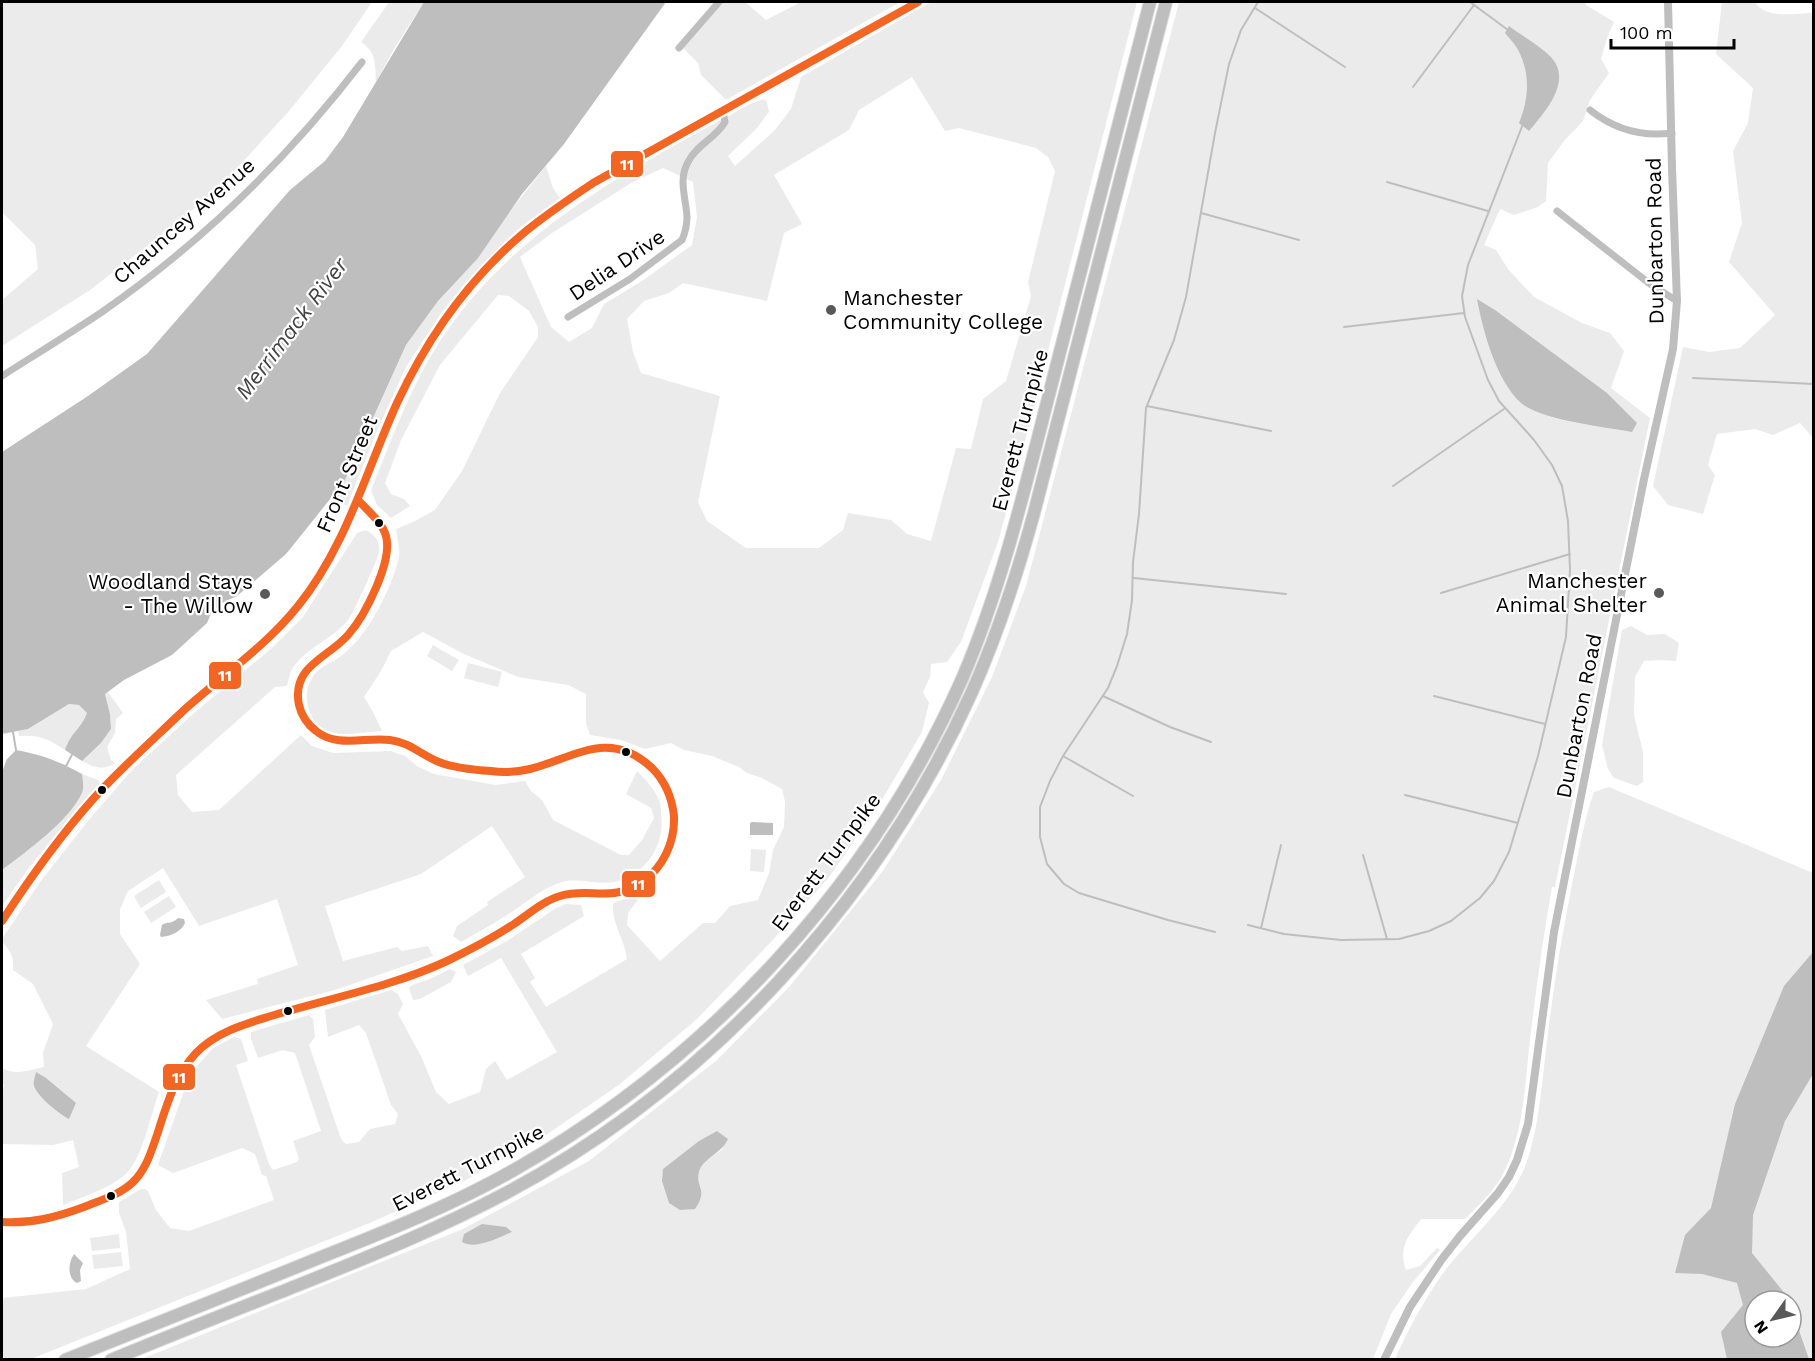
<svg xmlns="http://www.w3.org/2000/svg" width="1815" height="1361" font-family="'Work Sans',sans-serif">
<rect width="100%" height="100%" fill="#fff"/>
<path fill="#ebebeb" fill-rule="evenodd" d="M2 2H372L342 46 289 111 220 187 177 223 90 290 2 346V300L38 269 35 245 2 212Z
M389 2H424L395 47 376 82C375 64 377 53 361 42Z
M723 2H745L766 20 801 2H900L726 100 701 75 698 63 683 48Z
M931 2H1137L1014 484 998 542 961 642 947 662 931 664 930 677 923 692 929 703 922 732 880 803 830 876 770 943 697 1019 620 1084 546 1135 466 1180 372 1222 31 1359 2 1360V1298L86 1289 130 1269 126 1232 119 1213V1202L141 1189H145L148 1191 156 1210 170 1228 189 1231 274 1200 266 1176 262 1175 255 1154 242 1148 173 1173 158 1165 190 1074 212 1049 234 1037 241 1039 248 1061 236 1065 269 1164 273 1170 297 1162 299 1159 293 1141 321 1131 295 1053 283 1050 258 1058 251 1039V1032L309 1015 313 1019 315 1037 309 1045 341 1139 346 1144 359 1142 370 1129 395 1124 398 1114 391 1105 366 1033 359 1025 328 1037 325 1010 391 990 398 994 403 1004 398 1014 421 1056 436 1092 449 1104 480 1092 486 1069 495 1061 507 1080 557 1052 501 958 468 976 463 965 507 941 556 908 566 904 581 905 584 916 521 954 535 978 530 982 546 1007 627 959C625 940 611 923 613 903L634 896 638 900 628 913 627 925 660 961 703 923H715L730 906 758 900 769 873 773 850 784 827 785 802 782 789 762 778 747 773 739 767 712 756 684 750 671 743 645 749 621 740 590 735 586 723V694L568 685 518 677 462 653 423 632 391 651 381 671 364 697 373 712 382 731C352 733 319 744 308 707 306 698 306 689 311 680 316 669 325 666 335 660 340 657 345 653 349 649 370 631 394 583 399 556 400 548 397 537 396 529L415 521 435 510 462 471 500 393 538 337V327L529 311 509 296 498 295 440 365 401 440 385 483 391 494 404 499 410 506 391 518 377 505 371 490C390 444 409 391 435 349 510 229 630 170 750 104L764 99 767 102 769 112 757 128 728 156 735 166 775 130 791 109 801 77ZM912 77 945 131 959 128 1036 148 1048 157 1055 171 1028 282 1031 296 1006 381 983 399 971 449 956 448 931 541 907 534 891 520 848 513 843 530 819 548H746L707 521 698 502 720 396 641 373 633 352 627 319 644 301 669 293 683 283 767 301 784 233 802 224 774 175 849 130 859 110ZM663 168 693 182 697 217 692 245 642 281 604 304 592 328 569 342 551 327 520 257 552 233 631 183Z
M1179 2H1586V5L1614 22 1607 38 1601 59 1609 73 1590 100 1583 121 1564 141 1548 163 1546 201 1538 207 1514 215 1500 209 1484 245 1496 250 1508 269 1534 297 1582 323 1610 333 1624 351 1611 388 1650 418 1555 887H1552C1543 938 1536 989 1530 1040 1525 1083 1524 1130 1505 1170 1496 1189 1480 1204 1465 1219H1421C1408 1236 1398 1248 1406 1270L1420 1266 1437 1248 1440 1250 1413 1282 1391 1314 1373 1359 139 1360 463 1229 589 1161 717 1060 790 986 882 872 941 780 992 677 1026 586ZM725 1147C717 1154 702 1161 699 1171 695 1186 709 1189 695 1209L662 1181Z
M1722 2H1755C1766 20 1795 13 1813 13L1814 439 1800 423 1773 435 1755 429 1717 434 1708 465 1715 475 1703 514 1668 505 1653 486 1683 347 1709 352 1740 348 1775 315 1729 262 1742 223 1733 151 1748 123 1753 88 1716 54Z
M546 166 553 188 560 198 518 229 477 270 441 313 406 367 376 433 347 506 331 498 345 480 406 345 438 301Z
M366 530C375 535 380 541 379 552 378 559 353 615 348 620 333 639 309 646 295 665 290 670 289 680 287 686L275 687 176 775 178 795 192 812 219 810 301 735 312 746 333 753 391 751 405 756 417 766 434 774 496 785 525 781 531 791 542 800 553 820 621 855H629L642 840 654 818 651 808 626 794 637 771C646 780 654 788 659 800 661 804 661 809 661 814 665 844 648 872 618 881 599 887 579 876 559 883 543 888 530 900 516 909 499 921 479 932 461 942L453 936 457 926 488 905 487 902 525 877 492 826 421 874 325 906 343 961 397 947 402 951 428 946 433 956 335 990 222 1019 206 1000 258 984 257 979 298 965 277 899 199 926 163 868 128 891 120 909V934L140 964 86 1046 159 1092C151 1114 142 1159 126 1174 109 1189 84 1196 63 1205L62 1173 79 1167 73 1140 53 1145 2 1144V1094L4 1085 2 1083V1068C15 1076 29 1070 44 1067L43 1053 53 1024 33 984 13 970C14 957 11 951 2 942V939L40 882 88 821 132 770 193 714 272 648 303 617 357 533Z
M1631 626 1647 635 1665 634 1679 643 1676 661 1661 660 1644 661 1635 677 1634 715 1643 752V782L1637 786 1614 778 1608 769 1602 745 1622 630Z
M433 645 459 660 452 671 427 656Z
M468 663 502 672 498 687 464 678Z
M108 692 123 713 116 719 115 733 107 747 111 760 115 763C103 771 95 768 82 761L101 743 111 729 110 714 105 694Z
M69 704 79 705 87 713C81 728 71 733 65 750 48 739 40 735 19 736L18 731 28 729Z
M82 774 98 780 100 784C66 824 29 863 2 907V870C27 851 69 821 82 793 84 788 83 780 82 774Z
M1609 787 1813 873V1359L1395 1360C1406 1333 1425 1299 1441 1276 1470 1236 1515 1204 1529 1155 1540 1119 1542 1080 1547 1042 1553 988 1562 934 1573 880 1579 850 1584 820 1594 792ZM1755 1301H1791V1337H1755Z
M751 849 766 850 764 872 750 871Z
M159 880 166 892 141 908 134 896Z
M169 896 176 907 151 923 144 912Z
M450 969 456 972 451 982 420 999 413 1000 409 988 412 985 430 979Z
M119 1234 120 1248 92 1251 90 1238Z
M121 1252 123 1266 94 1269 92 1255Z"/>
<path fill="#bebebe" d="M424 2H666L564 144 522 194 478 258 438 301 406 345 345 480 315 518 286 554 237 596 224 602 212 611 207 623 172 655 124 680 105 694 110 714 111 729 101 743 82 761 65 750C71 732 81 729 87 713L79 705 69 704 28 729 2 734V452L88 396 147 354 290 190 325 161 343 137Z
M1509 26C1522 36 1539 45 1551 57 1573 81 1545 112 1529 131L1519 123C1529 98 1531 73 1517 48 1514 43 1509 38 1505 33Z
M1477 299 1495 310 1607 393 1637 423 1632 432C1605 427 1540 420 1521 403 1496 380 1483 331 1477 299Z
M16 750C42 755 59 761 82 774 83 780 84 788 82 793 69 821 27 851 2 870V772L7 759Z
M752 822 773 823V835H750V823Z
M178 918 184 919 185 923C181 932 171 936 161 937L160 935 162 925C167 921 171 925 178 918Z
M1813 952V1074L1785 1121 1753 1215 1752 1253 1786 1295 1789 1301H1755V1337H1791V1308L1809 1359H1727L1721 1332 1743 1305 1737 1283 1702 1274 1675 1273 1685 1235 1711 1208 1735 1104 1784 986Z
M36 1072 46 1078 76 1103 69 1119C59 1114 38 1097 34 1086 33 1082 35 1077 36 1072Z
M717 1131 728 1139C722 1153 702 1159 699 1172 695 1187 709 1189 695 1209L680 1210 669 1203 662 1181 663 1169 699 1141Z
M482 1224 506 1227 512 1232C498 1238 476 1250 462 1242L464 1234Z
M74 1254 83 1263 80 1270 81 1281 77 1283C67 1278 68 1263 74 1254Z"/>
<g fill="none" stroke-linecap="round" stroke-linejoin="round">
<path stroke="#bebebe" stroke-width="2" d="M1470 2 1508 30
M1255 8 1345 67
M1413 87 1474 5
M1387 182 1488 211
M1201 213 1299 240
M1344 327 1464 313
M1693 378 1814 384
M1147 406 1271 431
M1393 486 1504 409
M1134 578 1286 594
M1441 593 1570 554
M1103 696 1170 727 1211 742
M1434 696 1545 724
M13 732 16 750
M1063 756 1133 796
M66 766 73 753
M1405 795 1518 823
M1363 855 1387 939
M1248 925 1284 934 1341 940 1399 939 1429 931 1451 921 1480 898 1494 881 1509 852 1538 756 1566 637 1570 570 1568 521 1562 486 1552 465 1534 440 1499 401 1488 380 1465 317 1462 296 1468 265 1523 124
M1261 928 1281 845
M1215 932 1168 920 1079 893 1064 884 1047 864 1040 837V807L1050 781 1063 756 1108 688 1117 666 1127 634 1132 600 1133 562 1139 514 1146 408 1174 340 1186 297 1215 133 1229 64 1241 30 1258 2"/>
<defs>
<path id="motorway" d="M65 1360C147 1327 228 1295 309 1262 379 1234 449 1207 514 1170 709 1059 871 884 962 679 1003 584 1026 483 1052 383 1085 256 1118 129 1150 2
M111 1360C174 1334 238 1309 301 1284 371 1256 440 1228 506 1193 708 1086 877 901 971 694 997 636 1017 575 1034 513L1166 2"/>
</defs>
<use href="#motorway" stroke="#dbdbdb" stroke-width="14"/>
<path stroke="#bebebe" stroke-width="7" d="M679 48 719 2
M1590 110C1614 129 1642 137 1672 133
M1557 211 1650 284 1677 301
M568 317 630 279 682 240C685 233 687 225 687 217 686 198 678 180 688 162 696 145 716 138 725 122L723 112
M2 376C35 355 69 334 102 312 201 243 289 157 362 62
M2 1222C32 1225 55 1218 83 1207 100 1200 120 1195 133 1182 146 1169 151 1153 156 1137 169 1099 181 1055 220 1035 235 1027 251 1022 267 1017 315 1002 366 993 413 975 448 962 482 944 514 924 528 915 541 903 556 897 574 889 594 896 612 894 658 888 685 839 670 797 662 773 642 756 618 750 583 740 554 766 521 771 495 775 467 767 442 763 429 758 418 748 405 743 385 736 359 741 338 741 304 735 285 697 308 668 318 655 335 648 347 636 361 621 391 561 387 540 384 524 369 512 358 500"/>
<path stroke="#bebebe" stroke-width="8" d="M1384 1360 1410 1307 1442 1259 1460 1236 1498 1193 1509 1177 1517 1160 1528 1124 1554 932 1644 479 1673 349 1677 301 1672 168 1668 2"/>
<path stroke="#b8b8b8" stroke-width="9" d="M2 921C30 878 60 836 94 798 118 772 145 747 171 723 192 703 214 684 236 665 258 646 280 628 299 605 362 525 377 421 433 337 458 300 487 265 520 236 580 185 656 147 726 110 790 75 854 39 918 2"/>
<use href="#motorway" stroke="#bebebe" stroke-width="12"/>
<defs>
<path id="bus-1" d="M2 921C30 878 60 836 94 798 122 767 154 739 184 710 222 676 266 646 298 606 346 547 366 471 397 403 426 341 467 282 519 237 542 217 568 200 593 183L918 2
M2 1222C31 1224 57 1217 84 1207 101 1200 119 1195 132 1183 146 1170 151 1152 157 1135 166 1107 175 1075 196 1053 216 1032 245 1024 271 1016 330 998 391 987 447 961 470 950 493 938 514 924 529 914 543 901 560 896 589 887 613 903 642 882 663 868 675 842 674 816 672 798 665 781 652 768 609 728 574 758 530 769 517 772 504 773 491 771 475 770 454 768 439 762 421 755 409 742 390 740 365 737 337 748 316 731 308 725 301 715 299 705 291 666 328 658 348 635 365 616 393 561 386 536 382 522 368 511 358 500"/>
</defs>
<use href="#bus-1" stroke="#fff" stroke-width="12"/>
<use href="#bus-1" stroke="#f26522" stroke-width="8"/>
</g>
<g fill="#595959" stroke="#fff" stroke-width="2">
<circle cx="831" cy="310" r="6"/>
<circle cx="1659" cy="593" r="6"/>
<circle cx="265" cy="594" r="6"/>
</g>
<g fill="#000" stroke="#fff" stroke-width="2">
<circle cx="379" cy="523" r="5"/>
<circle cx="626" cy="752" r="5"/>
<circle cx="102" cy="790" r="5"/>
<circle cx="288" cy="1011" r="5"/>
<circle cx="111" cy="1196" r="5"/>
</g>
<g text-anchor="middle" stroke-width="4.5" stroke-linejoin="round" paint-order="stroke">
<g font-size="21" fill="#000" stroke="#fff">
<text transform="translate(184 221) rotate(-41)" y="7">Chauncey Avenue</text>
<text transform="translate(1655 241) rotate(-91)" y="7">Dunbarton Road</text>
<text transform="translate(617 265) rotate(-34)" y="7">Delia Drive</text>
<text transform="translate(1020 430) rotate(-75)" y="7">Everett Turnpike</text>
<text transform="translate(347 474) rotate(-67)" y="7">Front Street</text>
<text transform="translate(1579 716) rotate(-79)" y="7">Dunbarton Road</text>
<text transform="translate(826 862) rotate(-53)" y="7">Everett Turnpike</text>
<text transform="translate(468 1168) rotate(-27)" y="7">Everett Turnpike</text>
</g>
<g font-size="21" fill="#000" stroke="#fff" text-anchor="end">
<text x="843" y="305" text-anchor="start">Manchester<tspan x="843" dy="24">Community College</tspan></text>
<text x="1647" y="588">Manchester<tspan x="1647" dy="24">Animal Shelter</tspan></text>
<text x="253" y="589">Woodland Stays<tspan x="253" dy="24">- The Willow</tspan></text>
</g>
<g font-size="22" font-style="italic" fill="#434343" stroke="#fff">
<text transform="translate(291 328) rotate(-53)" y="8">Merrimack River</text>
</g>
</g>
<g stroke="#fff" stroke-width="2">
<rect x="610" y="150" width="34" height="28" rx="6" fill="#f26522"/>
<rect x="208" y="661" width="34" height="29" rx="6" fill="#f26522"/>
<rect x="621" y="870" width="35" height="28" rx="6" fill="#f26522"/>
<rect x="162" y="1063" width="34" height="28" rx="6" fill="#f26522"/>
</g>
<g font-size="16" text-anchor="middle" font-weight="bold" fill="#fff">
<text x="627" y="170">11</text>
<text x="225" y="681">11</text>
<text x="638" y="890">11</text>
<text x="179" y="1083">11</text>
</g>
<rect width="1815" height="1361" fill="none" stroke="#000000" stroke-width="6"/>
<g transform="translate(1773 1319) rotate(236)"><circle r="28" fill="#ffffff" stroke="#999999" stroke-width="1.5"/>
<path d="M0-4.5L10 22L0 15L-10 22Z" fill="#595959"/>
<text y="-9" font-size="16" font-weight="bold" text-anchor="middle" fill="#000000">N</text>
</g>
<path d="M1611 39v9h123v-9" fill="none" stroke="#000000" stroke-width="3"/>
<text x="1620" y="39" font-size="18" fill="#000000" stroke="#ffffff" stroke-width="4.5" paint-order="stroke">100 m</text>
</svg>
